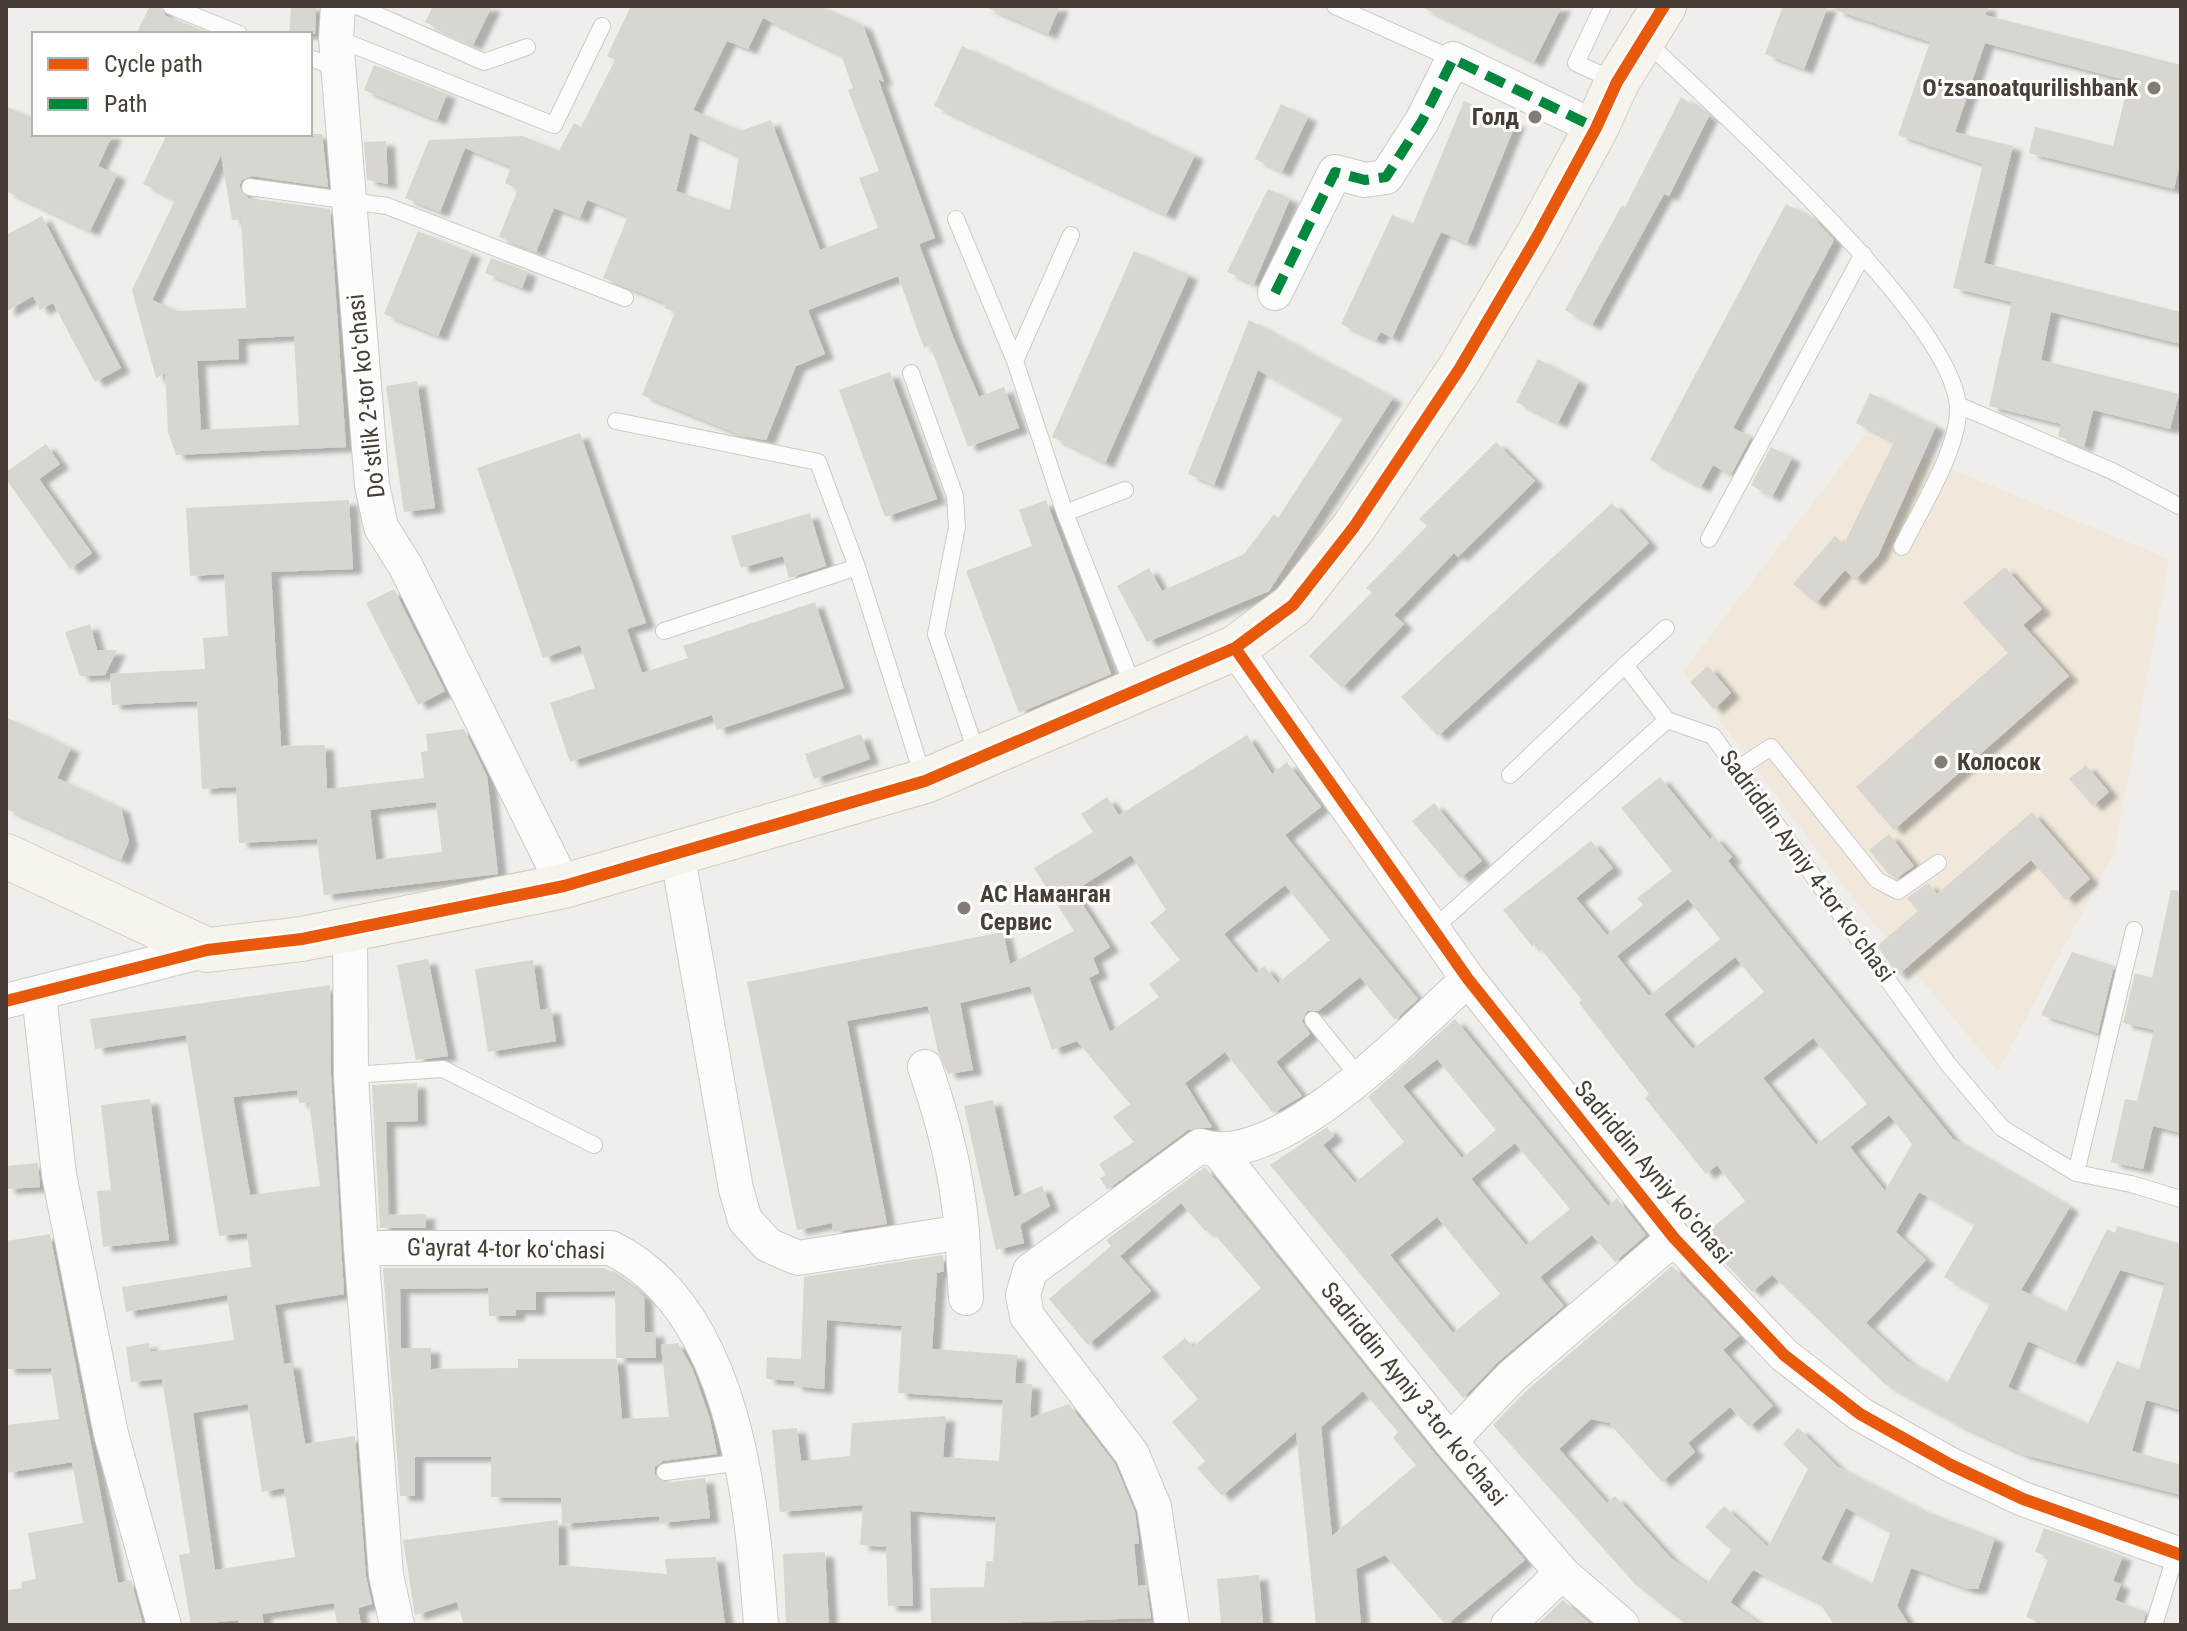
<svg xmlns="http://www.w3.org/2000/svg" width="2187" height="1631" font-family="'Roboto Condensed',sans-serif">
<defs>
<filter id="shadow"><feDropShadow dx="9" dy="5" stdDeviation="2" flood-color="#0004"/></filter>
</defs>
<rect width="100%" height="100%" fill="#f0eeea"/>
<path fill="#efe8db" d="M1866 434 2169 559 2114 853 1998 1071 1852 897 1683 671Z"/>
<path fill="#d9d5d1" fill-rule="evenodd" filter="url(#shadow)" d="M150 6H160L166 16 201 30 199 34H136Z
M291 6H316L315 34H289Z
M433 6H492L473 45 425 22Z
M631 6H820L863 25 884 82 878 79 935 238 919 244 953 337 979 397 1004 387 1019 428 968 447 930 345 924 348 898 276 808 310 825 354 796 366 766 440 743 436 642 395 675 312 664 308 666 303 603 278 628 216 587 200 580 218 554 208 536 252 499 237 518 189 505 183 511 167 465 148 440 212 405 198 429 140 522 136 559 151 574 123 581 127 615 60 607 56ZM763 18 841 55 853 88 848 90 879 171 859 178 878 228 820 250 771 120 741 131 693 110 727 41 748 49ZM690 133 739 156 730 210 676 191Z
M983 6H1060L1048 34Z
M1420 6H1562L1534 62Z
M1783 6H1828L1804 69 1765 54Z
M1836 6H1988L1985 15 2181 65V160L2174 189 2029 153 2035 127 2113 146 2129 81 1985 43 1955 132 2013 146 1984 263 2181 312V344L2051 312 2041 360 2179 394 2170 429 2093 410 2084 447 2058 436 2061 424 1989 406 2012 302 1953 288 1983 164 1898 135 1930 42 1835 10Z
M962 46 1195 155 1166 215 934 106Z
M374 65 447 94 437 120 364 90Z
M1681 97 1709 116 1669 196 1664 194 1592 325 1565 310 1622 205 1625 207Z
M1464 101 1516 123 1467 243 1441 232 1392 338 1381 332 1376 340 1341 324 1392 215 1413 224Z
M1281 104 1308 117 1282 172 1255 159Z
M6 106 34 119V134H113L98 166 117 175 90 231 6 191Z
M167 134H322L328 187 252 176 242 180 239 186 248 198 330 209 346 447 176 455 168 432 165 373 156 378 132 290 175 200 143 184ZM221 155 232 220H241L246 308 177 311 152 300ZM294 336 299 425 201 430 197 361 239 359 238 339Z
M386 141 388 184 367 180 364 142Z
M1268 189 1290 199 1254 284 1227 272Z
M1786 204 1814 219 1834 240 1733 428 1751 437 1731 475 1713 465 1701 487 1650 460Z
M42 216 121 368 95 382 53 303 40 310 33 296 6 312V235Z
M418 231 472 253 438 336 384 314Z
M1134 251 1189 275 1105 463 1052 437Z
M491 258 528 272 522 288 485 273Z
M1249 320 1393 398 1269 591 1147 642 1117 586 1149 568 1162 591 1244 554 1274 514 1278 518 1343 418 1258 370 1214 485 1188 474Z
M1538 359 1579 381 1558 423 1516 402Z
M890 372 937 499 885 517 839 390Z
M417 381 435 508 404 512 386 386Z
M1870 393 1936 426 1878 556 1855 580 1845 570 1816 603 1793 584 1835 536 1844 544 1894 442 1856 423Z
M580 433 646 623 627 629 642 673 688 658 683 646 815 602 844 688 717 730 712 715 570 762 550 703 595 688 580 645 543 658 477 468Z
M1496 442 1535 481 1458 557 1454 553 1394 615 1404 624 1342 688 1309 656 1372 592 1366 588 1427 526 1419 519Z
M46 444 60 464 39 479 92 553 70 569 6 479V472Z
M1771 447 1792 458 1772 497 1751 485Z
M349 500 353 569 271 572 281 746 325 745 327 789 424 778 421 752 428 751 426 734 464 729 487 776 498 874 324 895 317 839 239 843 236 787 202 789 197 701 112 705 110 674 205 669 203 638 228 636 224 574 190 576 186 508ZM436 802 442 852 376 860 370 810Z
M1046 500 1111 674 1019 713 966 571 1032 546 1019 510Z
M1612 503 1649 543 1438 736 1401 697Z
M810 513 826 566 789 578 783 556 741 568 731 536Z
M2005 567 2042 609 2023 625 2069 676 1894 830 1856 787 2008 653 1963 603Z
M394 589 445 691 418 705 366 603Z
M90 624 97 650H117L105 675 80 676 65 632Z
M1708 666 1731 693 1714 709 1690 682Z
M6 717 71 748 57 778 121 808 129 841 121 860 6 809Z
M861 734 870 759 814 779 805 754Z
M1247 735 1272 774 1287 762 1321 807 1285 835 1418 999 1395 1020 1360 977 1318 1011H1307L1302 1021 1310 1034 1276 1062 1302 1096 1273 1113 1225 1052 1185 1083 1212 1127 1188 1130 1107 1190 1100 1178 1106 1175 1099 1164 1134 1142 1113 1117 1130 1104 1077 1041 1052 1050 1030 986 960 1003 973 1070 948 1074 938 1052 928 1006 847 1021 887 1224 833 1232 832 1223 797 1230 747 982 1003 932 1010 964 1074 931 1034 868 1093 832 1081 814 1107 797 1119 815ZM1131 855 1166 910 1150 923 1180 960 1149 984 1159 997 1110 1032 1089 978 1099 973 1093 958 1110 947 1074 891ZM1285 885 1330 940 1278 983 1264 966 1256 973 1224 934Z
M2086 765 2109 792 2093 806 2069 779Z
M1660 777 1710 839 1714 836 1732 857 1728 861 1953 1139 2070 1207 2021 1290 2066 1312 2107 1229 2115 1233 2117 1226 2181 1244V1410L2146 1400 2132 1451 2181 1465V1495L2025 1455 1959 1425 1885 1384 1772 1275 1752 1292 1701 1237 1745 1201 1717 1165 1706 1174 1645 1098 1649 1094 1579 1003 1582 1000 1536 943 1532 946 1503 910 1591 841 1613 868 1576 898 1607 935 1643 905 1637 898 1672 871 1621 808ZM1688 899 1720 939 1649 996 1617 956ZM1735 957 1764 992 1693 1049 1664 1014ZM1813 1038 1867 1104 1816 1145 1763 1078ZM1889 1115 1912 1144 1885 1191 1850 1147ZM1919 1192 1975 1224 1944 1277 1990 1304 1947 1383 1907 1361 1866 1323 1926 1260 1896 1232ZM2120 1270 2165 1283 2139 1370 2117 1361 2088 1424 2008 1387 2028 1341 2075 1362Z
M1434 803 1482 861 1460 878 1412 821Z
M2032 812 2090 879 2066 900 2031 860 1898 975 1877 946 1918 911 1907 898 1928 883 1937 894Z
M1889 834 1914 866 1897 878 1888 873 1869 850Z
M2171 890 2181 891V1133L2153 1126 2143 1169 2111 1162 2125 1099 2137 1101 2154 1030 2123 1023 2135 973 2152 978Z
M2072 952 2114 966 2098 1033 2041 1015Z
M428 959 448 1056 416 1060 397 965Z
M533 960 540 1010 551 1008 556 1041 488 1052 475 969Z
M330 985 331 1076 344 1294 275 1305 284 1364 292 1363 305 1444 355 1436 366 1577 372 1604 358 1608 361 1625H337L334 1603 262 1614 264 1625H239L238 1620 191 1625 179 1555 190 1553 162 1379 131 1382 126 1347 149 1343 150 1352 234 1340 227 1295 126 1312 122 1287 251 1267 247 1233 219 1236 186 1035 95 1049 90 1019ZM297 1090 299 1103 309 1102 320 1186 250 1195 233 1097ZM248 1404 262 1492 284 1488 295 1557 215 1570 193 1413Z
M1455 1019 1608 1206 1617 1198 1646 1235 1615 1262 1592 1235 1540 1277 1564 1306 1498 1362 1463 1398 1270 1165 1327 1127 1334 1136 1323 1145 1355 1183 1404 1142 1368 1097ZM1437 1059 1496 1130 1462 1158 1403 1086ZM1515 1143 1570 1209 1526 1245 1471 1179ZM1437 1217 1500 1294 1453 1333 1390 1255Z
M417 1083 418 1121 386 1122 388 1215 426 1214V1228H380L372 1085Z
M150 1099 169 1240 103 1247 97 1191 111 1190 101 1105Z
M993 1100 1014 1197 1042 1186 1050 1206 1020 1225 1024 1243 996 1250 964 1106Z
M38 1163 40 1187 6 1189V1166Z
M1205 1167 1435 1454 1525 1560 1446 1625 1385 1555 1356 1569 1361 1625H1316L1296 1432 1222 1496 1197 1468 1205 1461 1172 1422 1198 1399 1162 1357 1185 1338 1193 1347 1261 1288 1209 1228 1206 1232 1181 1203 1120 1256 1106 1240ZM1363 1391 1398 1432 1393 1438 1416 1465 1332 1536 1321 1427Z
M50 1234 118 1583 131 1580 143 1625H6V1590L22 1588 21 1582 36 1579 28 1533 83 1523 72 1462 6 1473V1425L59 1419 51 1368 6 1369V1241Z
M1111 1246 1151 1291 1088 1345 1049 1299Z
M943 1255 944 1271 937 1273 932 1349 1017 1355 1015 1383 1032 1384 1030 1418 1069 1404 1115 1464 1135 1512 1139 1544H1134L1138 1586 1146 1585 1151 1618 931 1625 930 1588 984 1587 986 1561H993L996 1517 910 1511 913 1606H888L886 1547 860 1545 863 1505 780 1512 772 1430 797 1428 801 1461 850 1456 852 1423 946 1416 943 1457 999 1461 1003 1400 898 1393 902 1326 827 1320 824 1389 794 1386V1381L766 1379 767 1357 801 1359 804 1277Z
M1672 1266 1739 1336 1723 1350 1773 1406 1749 1427 1730 1407 1688 1443 1695 1452 1662 1482 1609 1423 1591 1419 1559 1449 1607 1503 1615 1496 1671 1558 1707 1584 1731 1550 1705 1527 1724 1506 1768 1547 1808 1469 1783 1444 1798 1428 1838 1467 1920 1509 1995 1538 1978 1589H1968L1911 1568 1897 1606 1909 1625H1834L1820 1603 1753 1570 1730 1602 1761 1625H1687L1635 1584 1493 1425 1525 1392ZM1846 1508 1891 1531 1872 1584 1821 1559Z
M383 1268H605L639 1292 644 1297 645 1332H655L656 1358H616L615 1291 536 1292V1310H516V1316H489L488 1288 400 1289 401 1348H431V1369L518 1368V1359H617L622 1419 669 1417 661 1345 678 1343 693 1370 710 1419 717 1454 663 1461 655 1467 654 1474 666 1483 705 1478 710 1518 660 1523 659 1516 562 1524 561 1498 491 1497V1457H415V1496H400Z
M558 1520 559 1565 667 1574 665 1559 716 1557 725 1625H464L457 1602 415 1615 403 1540Z
M2044 1528 2123 1556 2113 1581 2121 1584 2115 1600 2146 1612 2143 1625H2048L2026 1617 2049 1557 2035 1552Z
M825 1552 829 1625H786L783 1554Z
M1259 1575 1263 1625H1221L1217 1579Z
M1563 1600 1591 1625H1537Z"/>
<g fill="none" stroke-linecap="round" stroke-linejoin="round">
<defs>
<path id="lane" d="M171 6 239 34
M357 6 484 62 527 47
M1335 6 1453 59
M1603 6 1576 63 1615 81
M336 38 554 125 602 26
M1647 42C1716 109 1953 318 1958 407 1960 447 1920 510 1902 547
M310 58 338 68
M250 187 387 206 625 298
M956 219 1015 361 1065 513 1134 689
M1015 361 1071 235
M911 373 955 496 957 527 936 634 978 757
M1958 405 2112 471 2181 507
M616 421 818 462 857 567 924 780
M1065 513 1125 490
M1709 539 1863 254
M664 631 857 567
M1625 665 1666 628
M1739 768 1771 747 1877 880 1898 891 1938 863
M1510 775 1625 665 1667 720
M1433 929 1667 720 1713 736 1948 1064 2002 1128 2076 1173 2131 1184 2181 1199
M1313 1020 1359 1077
M351 1075 443 1069 594 1145
M2076 1173 2134 930
M665 1472 743 1462
M2154 1625 2176 1553"/>
<path id="street" d="M338 6 336 38 372 485 381 527 406 567 564 886
M1275 293 1335 172 1365 180 1386 177 1422 121 1453 59 1596 128
M1235 648 1468 979 1674 1238 1784 1355 1860 1414 1951 1465 2023 1499 2181 1555
M677 852 736 1189 745 1220 768 1245 798 1258 962 1232 966 1298
M350 930 351 1075 361 1248H611C736 1309 752 1502 761 1625
M39 994 59 1175 111 1434 164 1625
M6 1001 207 950
M925 1067C944 1123 957 1173 962 1232
M1219 1152 1450 1441 1562 1573 1622 1625
M361 1248 386 1575 397 1625
M1450 1441 1511 1377 1674 1238
M1172 1625 1154 1507 1132 1454 1027 1316 1023 1295 1030 1271 1200 1146C1279 1172 1412 1030 1468 979
M1508 1625 1562 1573"/>
<path id="secondary" d="M6 856 207 950 302 939 564 886 925 781 1235 648 1293 605 1354 527 1460 368 1537 237 1596 128 1617 82 1664 6"/>
</defs>
<use href="#lane" stroke="#cdcac6" stroke-width="18"/>
<use href="#street" stroke="#cdcac6" stroke-width="36"/>
<use href="#secondary" stroke="#d2ccc2" stroke-width="46"/>
<use href="#lane" stroke="#fdfcfc" stroke-width="16"/>
<use href="#street" stroke="#fdfcfc" stroke-width="34"/>
<use href="#secondary" stroke="#f7f4ee" stroke-width="44"/>
<path stroke="#00873e" stroke-width="10" stroke-dasharray="20 10" stroke-linecap="butt" d="M1275 293 1335 172 1365 180 1386 177 1422 121 1453 59 1596 128"/>
<defs>
<path id="cycleway" d="M1235 648 1468 979 1674 1238 1784 1355 1860 1414 1951 1465 2023 1499 2181 1555
M6 1001 207 950 302 939 564 886 925 781 1235 648 1293 605 1354 527 1460 368 1537 237 1596 128 1617 82 1664 6"/>
</defs>
<use href="#cycleway" stroke="#fff" stroke-width="17"/>
<use href="#cycleway" stroke="#e8590c" stroke-width="12"/>
</g>
<g fill="#827c74" stroke="#fff" stroke-width="3">
<circle cx="2154" cy="88" r="8"/>
<circle cx="1535" cy="117" r="8"/>
<circle cx="1941" cy="762" r="8"/>
<circle cx="964" cy="908" r="8"/>
</g>
<g text-anchor="middle" stroke-width="6" stroke-linejoin="round" paint-order="stroke">
<g font-size="24" font-weight="bold" fill="#473f35" stroke="#fff" text-anchor="end">
<text x="2138" y="96">Oʻzsanoatqurilishbank</text>
<text x="1519" y="125">Голд</text>
<text x="1957" y="770" text-anchor="start">Колосок</text>
<text x="980" y="902" text-anchor="start">АС Наманган<tspan x="980" dy="28">Сервис</tspan></text>
</g>
<g font-size="24" fill="#473f35" stroke="#fff">
<text transform="translate(366 396) rotate(-96)" y="8">Doʻstlik 2-tor koʻchasi</text>
<text transform="translate(1807 866) rotate(54)" y="8">Sadriddin Ayniy 4-tor koʻchasi</text>
<text transform="translate(1653 1172) rotate(50)" y="8">Sadriddin Ayniy koʻchasi</text>
<text transform="translate(506 1249) rotate(1)" y="8">G'ayrat 4-tor koʻchasi</text>
<text transform="translate(1414 1394) rotate(51)" y="8">Sadriddin Ayniy 3-tor koʻchasi</text>
</g>
</g>
<rect width="2187" height="1631" fill="none" stroke="#473f35" stroke-width="16"/>
<rect x="32" y="32" width="280" height="104" fill="#ffffff" stroke="#b5b2ae" stroke-width="2"/>
<rect x="48" y="58" width="40" height="12" fill="#e8590c" stroke="#b5b2ae" stroke-width="2"/>
<text x="104" y="72" font-size="24" fill="#473f35">Cycle path</text>
<rect x="48" y="98" width="40" height="12" fill="#00873e" stroke="#b5b2ae" stroke-width="2"/>
<text x="104" y="112" font-size="24" fill="#473f35">Path</text>
</svg>
